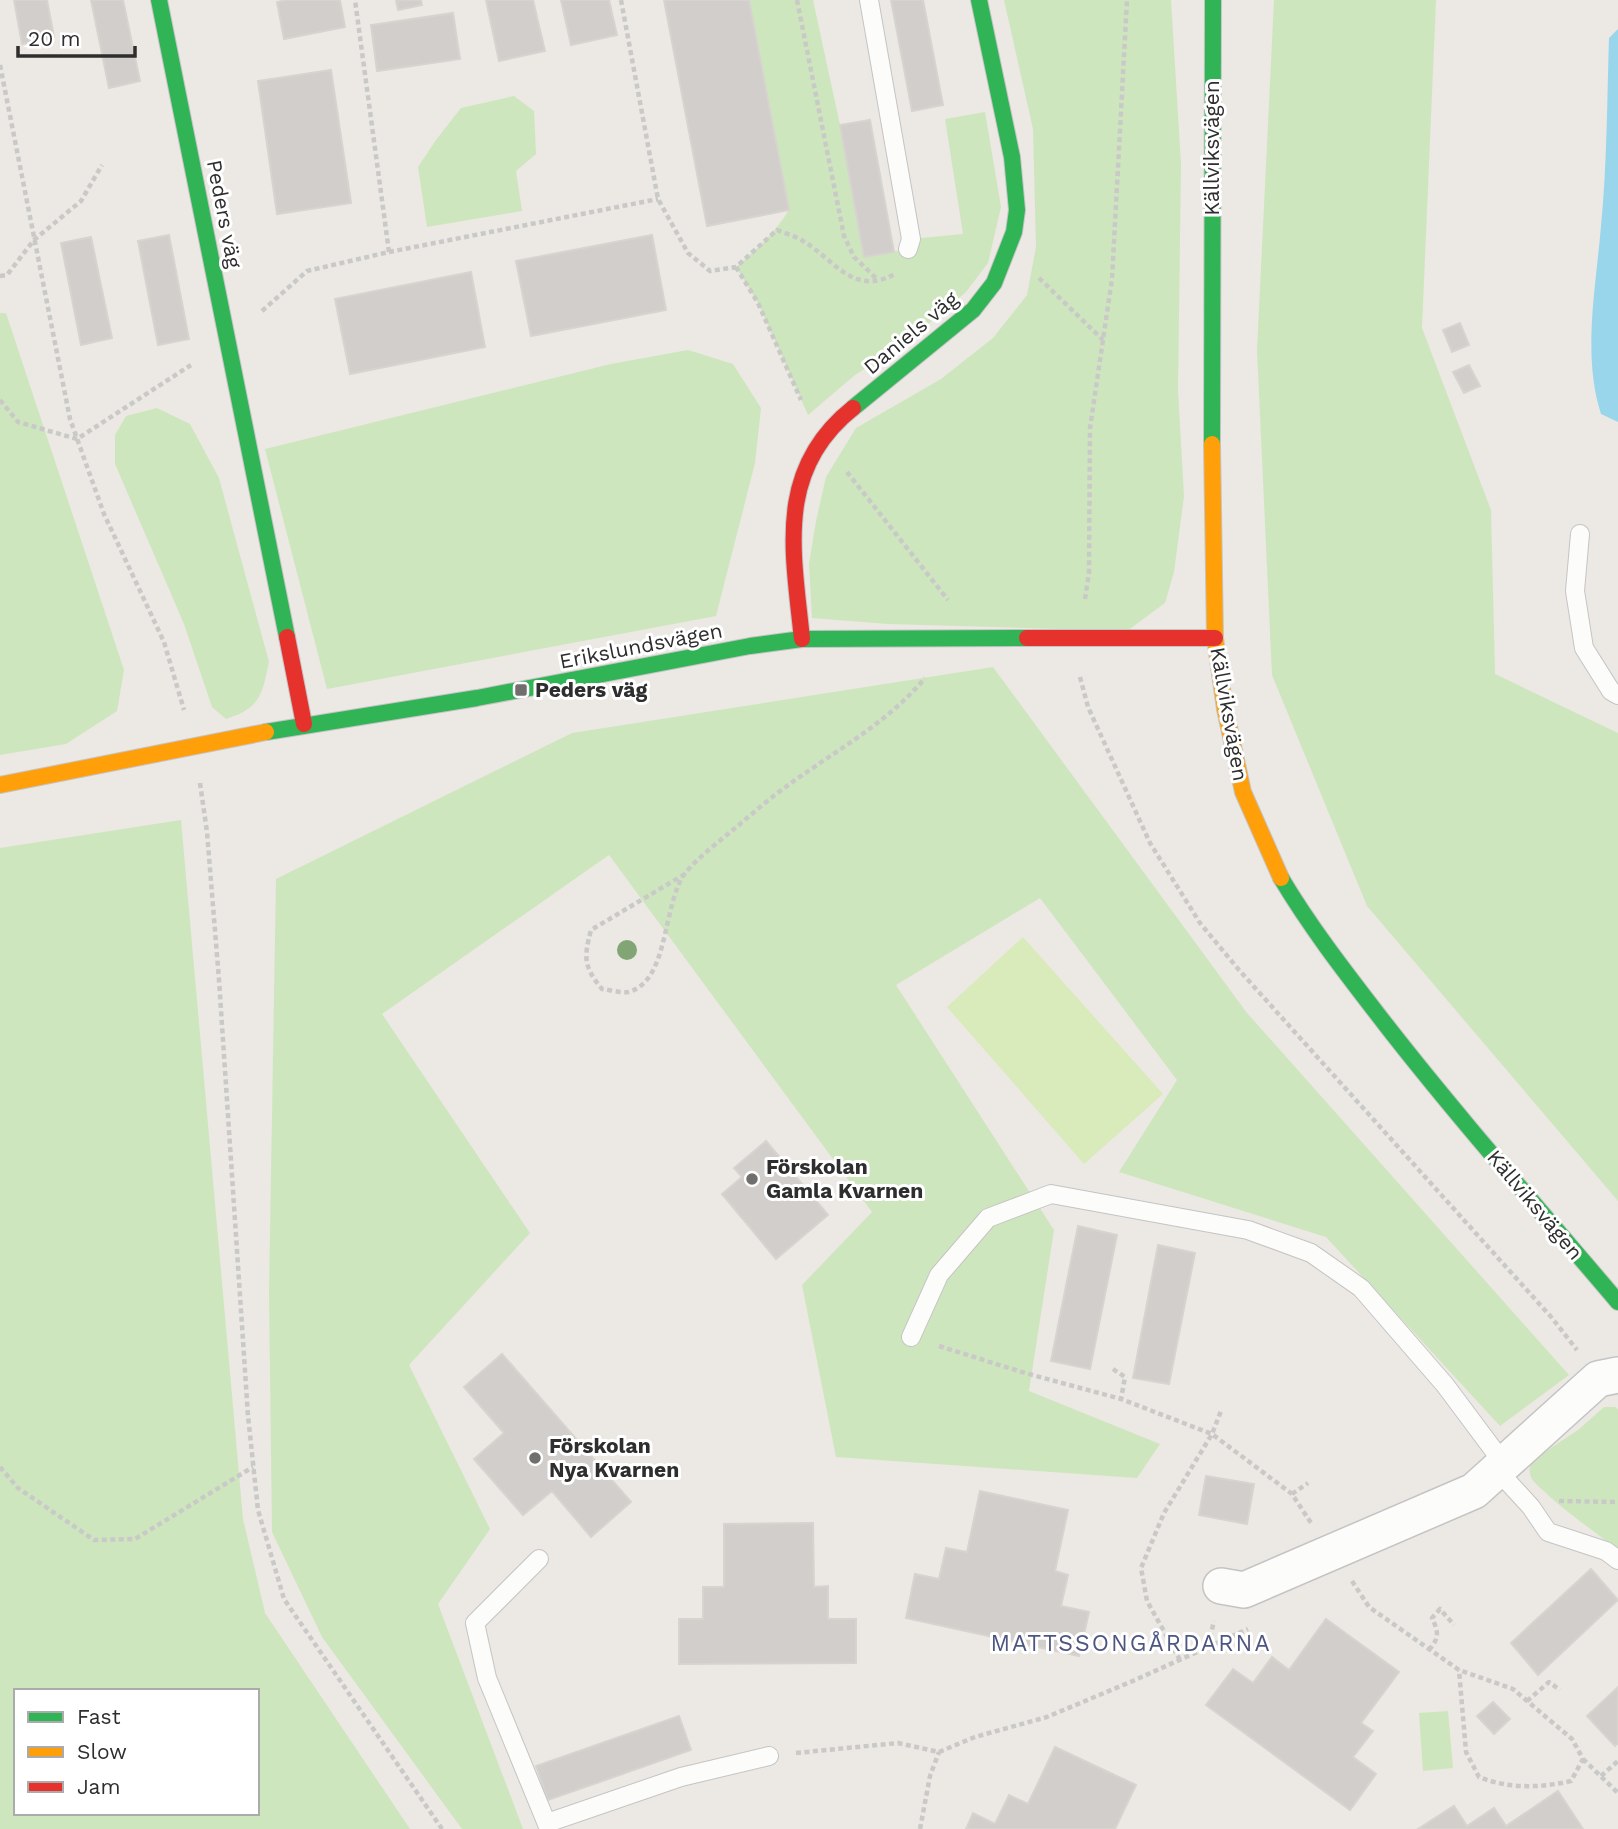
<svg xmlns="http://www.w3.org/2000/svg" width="1618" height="1829" font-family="'Work Sans',sans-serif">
<rect width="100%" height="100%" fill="#ece8e4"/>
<path fill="#cee6be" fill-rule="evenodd" d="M749 0H813L840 125 864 257 908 249 911 239 963 234 945 119 985 112 1001 207 988 263 966 292 907 342 855 375 808 415 758 303 736 267C757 249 774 234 789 210Z
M1004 0H1171L1181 164 1178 391 1184 496 1174 572 1165 603 1127 631 888 624 812 618 809 564 816 521 826 477 856 428 941 379 993 338 1027 295 1036 247 1033 129Z
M1274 0H1436L1422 328 1491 510 1495 674 1618 733V1201L1367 906 1272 675 1257 350Z
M514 96 534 111 536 154 516 171 522 211 427 227 418 167 436 140 461 108Z
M0 313H6L124 670 117 711 66 744 0 755Z
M688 350 733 364 761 408 755 463 716 616 327 689 265 449 611 364Z
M157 408 190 424 219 478 269 662C262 694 261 708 226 719L212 707 184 624 115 464V435L126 416Z
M993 667 1247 1013 1569 1375 1500 1426 1326 1237 1119 1172 1177 1080 1040 898 896 985 1054 1230 1029 1391 1160 1444 1137 1478 836 1457 802 1285 872 1212 609 855 382 1014 530 1233 409 1365 490 1529 438 1604 523 1829H462L322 1637 272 1532 269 1293 276 879 572 733Z
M181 820 243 1519 265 1613 410 1829H0V848ZM16 1691H257V1813H16Z
M1604 1407H1616L1618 1410V1550C1594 1531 1570 1515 1548 1495 1543 1490 1536 1485 1532 1479 1528 1472 1529 1465 1534 1459L1578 1430Z
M1448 1711 1453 1768 1423 1771 1419 1713Z"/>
<path fill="#d9eabb" d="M1023 937 1163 1094 1084 1164 947 1007Z"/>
<path fill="#99d6ec" d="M1618 29V422L1601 414C1582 355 1596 287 1601 226 1607 164 1607 100 1609 38Z"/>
<path fill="#d1cecb" stroke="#d7d4d0" stroke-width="2" d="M14 0H47L54 37 22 44Z
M91 0H123L140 81 109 88Z
M288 0H340L345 27 284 39 277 2Z
M396 0H421L422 5 398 10Z
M486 0H533L545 51 499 61Z
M561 0H609L617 35 571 45Z
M664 0H749L789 210 707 226Z
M891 0H923L943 105 912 111Z
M453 13 460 59 377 71 371 25Z
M331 70 351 203 277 214 258 81Z
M870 120 894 252 864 257 840 125Z
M169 235 189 339 158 345 138 241Z
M652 235 666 310 531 336 516 261Z
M91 237 112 338 81 345 61 243Z
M471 272 485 347 350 374 335 299Z
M1460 323 1469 345 1452 352 1443 330Z
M1469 365 1480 386 1464 393 1453 372Z
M766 1141 828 1215 776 1259 722 1194 742 1177 734 1168Z
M1078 1226 1117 1235 1090 1369 1051 1361Z
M1158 1245 1195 1253 1169 1384 1133 1378Z
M502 1354 631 1502 591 1537 552 1491 523 1515 474 1459 504 1433 464 1387Z
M1206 1476 1254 1484 1247 1524 1199 1515Z
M980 1491 1068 1510 1055 1571 1068 1575 1061 1606 1089 1612 1079 1656 906 1618 915 1574 939 1579 946 1548 967 1552Z
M813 1523 814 1587 828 1586V1619H856V1663L679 1664V1619H703V1587H724V1524Z
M1591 1569 1618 1600 1538 1675 1511 1643Z
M1326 1619 1399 1672 1361 1723 1373 1731 1353 1757 1376 1774 1350 1810 1206 1705 1233 1669 1253 1683 1272 1657 1289 1670Z
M1618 1687V1743L1615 1746 1587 1716Z
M1493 1702 1510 1719 1494 1734 1477 1716Z
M679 1716 691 1750 548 1800 536 1766Z
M1055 1747 1136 1785 1115 1829H966L973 1813 995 1824 1009 1795 1028 1804Z
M1558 1791 1583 1829H1418L1454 1806 1467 1826 1494 1808 1506 1826Z"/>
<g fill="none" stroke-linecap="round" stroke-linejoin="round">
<defs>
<path id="lane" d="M869 0 911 239 908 249
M1580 534 1575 591 1584 648 1611 691 1618 695
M911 1337 939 1275 988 1218 1051 1194 1248 1230 1311 1253 1361 1288 1445 1385 1504 1464
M1497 1470 1531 1507 1548 1532 1606 1551 1618 1560
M539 1559 475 1623 487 1678 549 1829
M547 1823 681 1777 769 1756"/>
<path id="street" d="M1221 1586 1244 1590 1474 1491 1598 1379 1618 1375"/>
<path id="fast" d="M159 0 287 637
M853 408 973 310 994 283 1014 232 1017 210 1012 157 979 0
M1212 444 1213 0
M266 732 477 698 750 646 802 639 1027 638
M1281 878C1312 930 1349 977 1386 1025 1460 1120 1540 1210 1618 1302"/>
<path id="slow" d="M1212 444 1215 638 1225 709 1243 792 1281 878
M0 785 266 732"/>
<path id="jam" d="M287 637 304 724
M1027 638H1215
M802 639C793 551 775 470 853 408"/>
</defs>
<use href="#lane" stroke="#c5c4c5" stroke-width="20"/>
<use href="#street" stroke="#c5c4c5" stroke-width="38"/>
<use href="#fast" stroke="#c5c4c5" stroke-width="18"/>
<use href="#slow" stroke="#c5c4c5" stroke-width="18"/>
<use href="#jam" stroke="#c5c4c5" stroke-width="18"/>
<path stroke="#c9c9c8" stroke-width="4.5" stroke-dasharray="5 3.5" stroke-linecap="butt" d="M621 0 658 199 688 253 710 271 736 267 777 230C785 233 795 236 803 241 834 259 853 297 895 274
M797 0 844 236 854 257 878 280
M0 65 70 419 104 514 164 642 184 710
M389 252 658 199
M736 267 758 303 801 400
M0 276 7 275 34 240 81 201 102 165
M1039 278 1103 340
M262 311 307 271 389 252 355 0
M0 400 18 422 77 439 191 365
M847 472 948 600
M1085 599 1089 573 1090 428 1112 279 1127 0
M1080 677 1088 707 1150 843 1200 923 1239 970 1552 1318 1577 1350
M200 783 207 832 219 980 248 1416 258 1510 284 1599 442 1829
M685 874 591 930C584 957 583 966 602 989 610 990 621 993 628 992 670 982 662 902 686 872 700 856 718 842 734 829 750 816 766 801 783 789 831 753 886 725 925 678
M939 1346 1025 1373 1121 1399 1212 1434 1292 1494 1311 1523
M1113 1369 1125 1377 1121 1399
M0 1467 18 1488 94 1540 135 1539 253 1467
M1292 1494 1308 1483
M1559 1501 1618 1502
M1352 1581 1369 1607 1459 1670 1513 1689 1572 1739 1583 1759 1571 1781C1540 1788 1509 1789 1479 1777L1466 1752 1459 1670
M1208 1646 1214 1621
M1429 1650C1439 1638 1439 1633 1432 1618L1440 1609 1454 1625
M1180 1660 1147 1601 1141 1568 1164 1513 1212 1434 1221 1411
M1527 1701 1549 1682 1560 1690
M796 1753 898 1743 939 1752 975 1737 1047 1717 1135 1680 1248 1629
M1583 1759 1618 1793
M1601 1776 1618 1761
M920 1829 930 1776 939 1752"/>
<use href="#lane" stroke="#fcfcfb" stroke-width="18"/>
<use href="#street" stroke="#fcfcfb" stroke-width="35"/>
<use href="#fast" stroke="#30b455" stroke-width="16"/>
<use href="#slow" stroke="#ff9f0a" stroke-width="16"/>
<use href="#jam" stroke="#e5322d" stroke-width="16"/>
</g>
<circle fill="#82a575" cx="627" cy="950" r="10"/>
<g fill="#706f6e" stroke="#fff" stroke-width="2.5">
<rect x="514" y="683" width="14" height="14" rx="3.5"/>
<circle cx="752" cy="1179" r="7"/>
<circle cx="535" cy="1458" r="7"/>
</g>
<g text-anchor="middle" stroke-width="6" stroke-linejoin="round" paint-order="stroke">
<g font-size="21" fill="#2e2e2e" stroke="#fff">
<text transform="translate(1212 148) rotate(-90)" y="7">Källviksvägen</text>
<text transform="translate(224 214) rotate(79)" y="7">Peders väg</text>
<text transform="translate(911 333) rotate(-40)" y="7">Daniels väg</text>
<text transform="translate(641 646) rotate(-11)" y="7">Erikslundsvägen</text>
<text transform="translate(1229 714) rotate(80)" y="7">Källviksvägen</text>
<text transform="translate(1535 1205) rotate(50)" y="7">Källviksvägen</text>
</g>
<g font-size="21" font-weight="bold" fill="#2e2e2e" stroke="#fff" text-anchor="start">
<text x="535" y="697">Peders väg</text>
<text x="766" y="1174">Förskolan<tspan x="766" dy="24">Gamla Kvarnen</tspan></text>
<text x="549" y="1453">Förskolan<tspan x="549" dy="24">Nya Kvarnen</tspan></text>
</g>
<g font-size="23" letter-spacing="2" fill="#4d5680" stroke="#fff">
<text x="1131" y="1651">MATTSSONGÅRDARNA</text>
</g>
</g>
<rect x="14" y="1689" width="245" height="126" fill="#ffffff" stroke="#ababab" stroke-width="2"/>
<rect x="28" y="1712" width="35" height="10" fill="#30b455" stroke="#ababab" stroke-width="2"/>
<text x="77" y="1724" font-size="21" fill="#2e2e2e">Fast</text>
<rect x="28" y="1747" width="35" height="10" fill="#ff9f0a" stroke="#ababab" stroke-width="2"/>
<text x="77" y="1759" font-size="21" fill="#2e2e2e">Slow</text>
<rect x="28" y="1782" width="35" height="10" fill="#e5322d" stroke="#ababab" stroke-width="2"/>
<text x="77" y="1794" font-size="21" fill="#2e2e2e">Jam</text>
<path d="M18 46v10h117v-10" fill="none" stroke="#2e2e2e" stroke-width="3.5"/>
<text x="28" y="46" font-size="21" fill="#2e2e2e" stroke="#ffffff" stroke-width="5" paint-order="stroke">20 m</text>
</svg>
